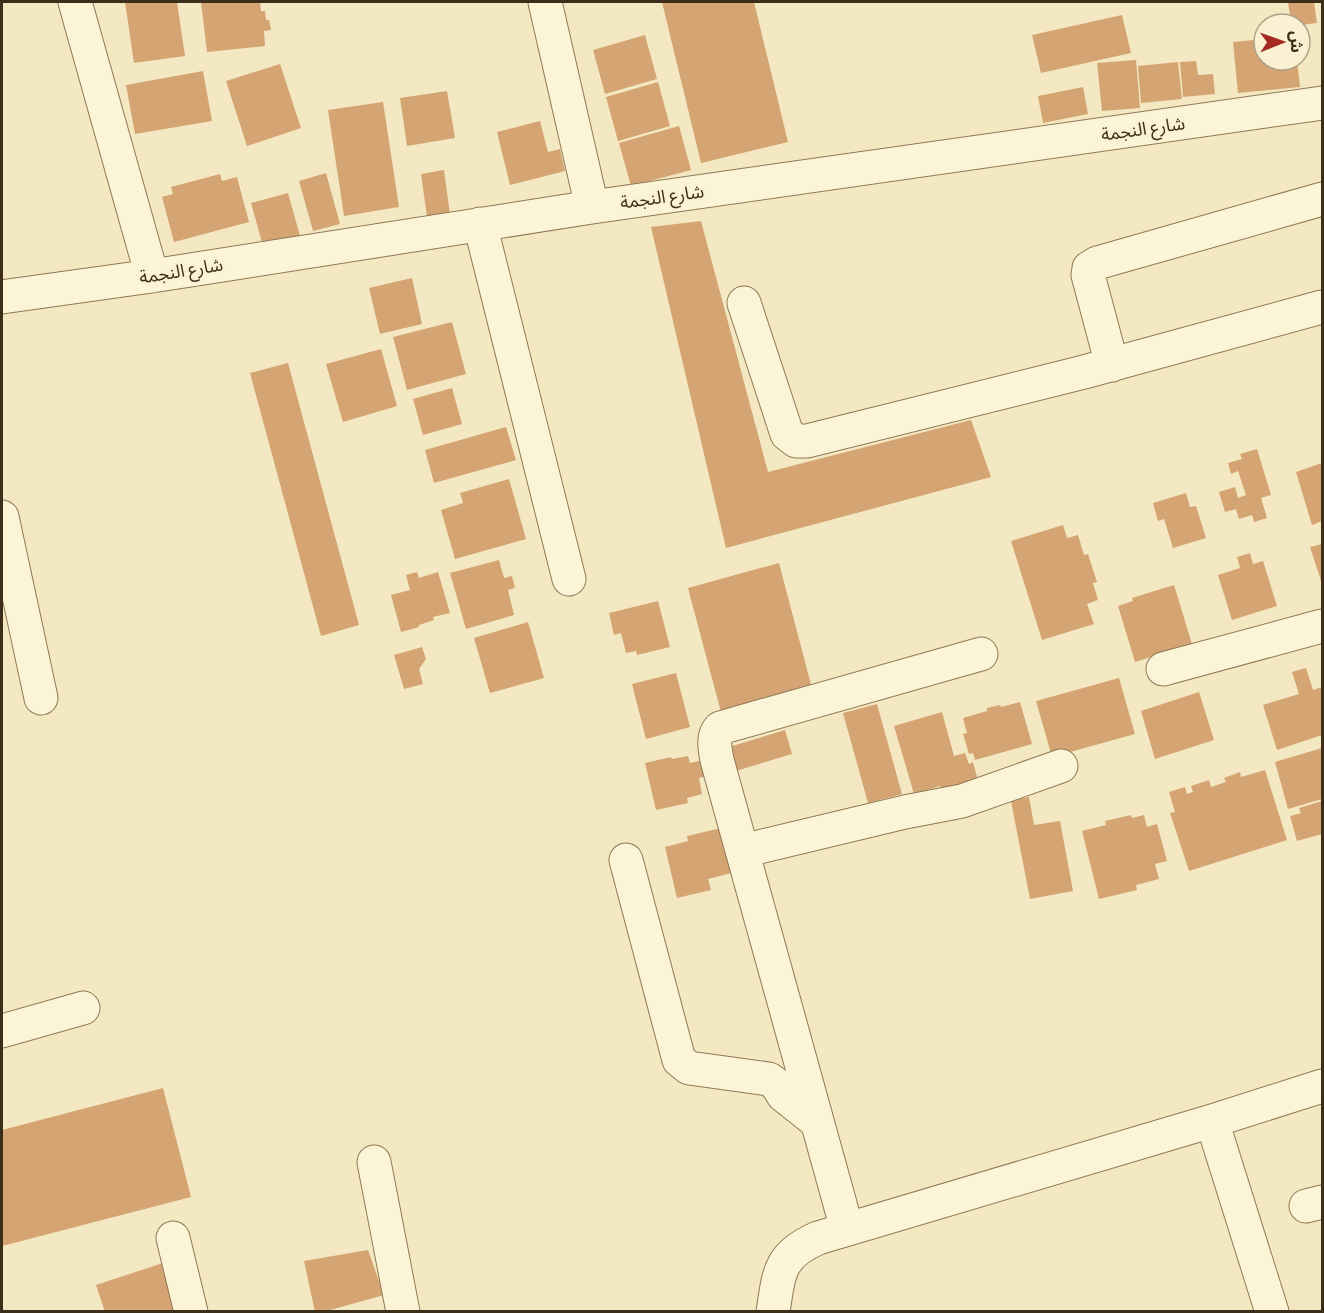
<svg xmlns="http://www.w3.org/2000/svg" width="1324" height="1313" font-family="Bitter,'Noto Sans Arabic',serif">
<rect width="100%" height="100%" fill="#f3e8c1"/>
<path fill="#d5a473" d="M125 2H177L185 56 134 63Z
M201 2H260L261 11H265L266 20H269L271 30 264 31 265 46 207 52Z
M662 2H754L788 142 701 163Z
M1288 2H1314L1317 23 1300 25 1291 24Z
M1122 15 1131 53 1041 73 1032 35Z
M645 35 657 79 605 94 593 50Z
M1264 39V60H1297L1300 87 1238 93 1233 42Z
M1136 60 1140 108 1102 111 1097 63Z
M1196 61 1198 75 1213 74 1215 94 1183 97 1180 62Z
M1178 62 1182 99 1141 103 1138 66Z
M280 64 301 128 247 146 226 81Z
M203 71 212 121 135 134 126 85Z
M658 82 670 126 618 141 606 97Z
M1083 87 1088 114 1043 123 1038 96Z
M447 91 455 138 407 146 400 98Z
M383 102 399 207 344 216 328 110Z
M540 121 548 152 560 149 565 171 510 185 497 132Z
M679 126 691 170 631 186 619 143Z
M444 170 451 222 428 224 421 174Z
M326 173 340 224 313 231 299 181Z
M220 174 222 181 237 177 249 222 174 242 162 197 173 194 171 187Z
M288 193 300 236 263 246 251 203Z
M701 221 768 472 971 420 991 477 726 548 651 227Z
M412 278 422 324 380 334 369 288Z
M452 322 466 374 407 390 393 337Z
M381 349 397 406 343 422 326 364Z
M288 363 359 625 321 636 250 373Z
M452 388 462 424 423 435 413 399Z
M506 427 516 460 434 483 425 450Z
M1257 449 1271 495 1261 498 1267 518 1254 522 1252 515 1239 519 1236 509 1225 512 1219 492 1235 487 1238 498 1246 495 1238 471 1231 474 1228 463 1242 459 1240 454Z
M1322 463V521L1312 525 1296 472Z
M509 479 526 539 455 559 441 510 463 503 460 493Z
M1186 493 1190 507 1196 506 1206 538 1173 548 1164 519 1158 521 1153 503Z
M1063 525 1067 538 1078 535 1084 555 1088 554 1097 582 1093 583 1098 600 1087 604 1094 624 1042 640 1011 541Z
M1322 544V584L1310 547Z
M1250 553 1253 564 1263 561 1277 606 1232 620 1218 575 1240 568 1237 557Z
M499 560 504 578 512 576 515 588 508 590 514 615 466 629 450 573Z
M779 563 813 692 722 716 688 588Z
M417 572 419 578 438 572 450 613 433 617 434 620 419 625V627L401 632 391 595 410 590 406 575Z
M1174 585 1192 644 1135 662 1118 606 1133 601 1132 598Z
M658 601 670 647 637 655 636 651 626 653 621 633 614 635 609 613Z
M528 622 544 678 490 693 474 638Z
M422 647 426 659 419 669 423 684 404 689 394 655Z
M1306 668 1313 690 1322 687V735L1277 750 1263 705 1299 694 1292 672Z
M676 673 690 727 646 739 632 684Z
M1119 678 1135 734 1052 757 1036 701Z
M1199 692 1214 740 1155 759 1141 711Z
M1020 702 1032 744 975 760 973 753 969 754 963 734 967 733 963 718 987 711V708L1000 705 1001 707Z
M877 704 902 794 868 803 843 713Z
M942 712 954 756 965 753 969 764 973 762 980 788 944 799 940 786 914 794 894 726Z
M785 730 792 754 736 771 729 747Z
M1322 748V799L1288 809 1275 762Z
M688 756 690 763 703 760 707 776 699 778 702 794 687 798 688 803 656 810 645 763 671 757 672 759Z
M1265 770 1287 840 1189 871 1170 813 1175 812 1169 792 1185 787 1187 794 1193 792 1191 786 1209 780 1211 787 1226 782 1224 778 1240 772 1241 777Z
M1029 797 1034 825 1060 821 1073 891 1030 899 1011 801Z
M1322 801V834L1297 841 1290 816 1301 813 1299 808Z
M1131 815 1132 818 1144 815 1147 827 1157 824 1167 861 1155 864 1159 879 1136 885 1137 890 1099 899 1082 831 1106 825 1105 821Z
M721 828 731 873 708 879 711 890 677 898 665 847 688 841 687 836Z
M163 1088 191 1197 2 1246V1130Z
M368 1250 384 1295 323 1312H315L304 1261Z
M166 1262 181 1312H105L96 1285Z"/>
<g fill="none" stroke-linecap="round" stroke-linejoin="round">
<defs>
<path id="minor" d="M75 2 152 276
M545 2 592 207
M480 224 569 579
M2 297 152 276 592 207 1322 103
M744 303 787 434 796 441H807L1084 372 1322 307
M1112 365 1088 275 1089 268 1097 263 1322 199
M2 517 41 698
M1163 669 1322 626
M742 851 905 812 962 801 1061 766
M626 860 679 1060 689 1068 769 1079 777 1085 783 1095 817 1122
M2 1031 83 1008
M1212 1121 1272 1312
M374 1162 403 1312
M1306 1206 1322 1202
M847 1229 717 760C715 749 712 736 720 728L981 654
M173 1238 191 1312
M773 1312C779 1272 779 1255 818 1238L1212 1121 1322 1086"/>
</defs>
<use href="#minor" stroke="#8e7956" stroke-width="35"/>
<use href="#minor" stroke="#fcf4d6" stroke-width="33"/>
</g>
<g text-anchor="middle" stroke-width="5" stroke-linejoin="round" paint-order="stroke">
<g font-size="18" fill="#3d2e1c" stroke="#f9f1d2">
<text transform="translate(1143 129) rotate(-8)" y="6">شارع النجمة</text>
<text transform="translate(662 197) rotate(-8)" y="6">شارع النجمة</text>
<text transform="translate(181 271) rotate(-9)" y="6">شارع النجمة</text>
</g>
</g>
<rect width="1324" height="1313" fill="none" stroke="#3d2e1c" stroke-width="6"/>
<g transform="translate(1282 42) rotate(89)"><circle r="28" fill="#f9f1d2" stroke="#aea389" stroke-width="1.5"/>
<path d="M0-4.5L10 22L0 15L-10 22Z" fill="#a42a20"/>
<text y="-9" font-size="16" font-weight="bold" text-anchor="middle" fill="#3d2e1c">ش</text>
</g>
</svg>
